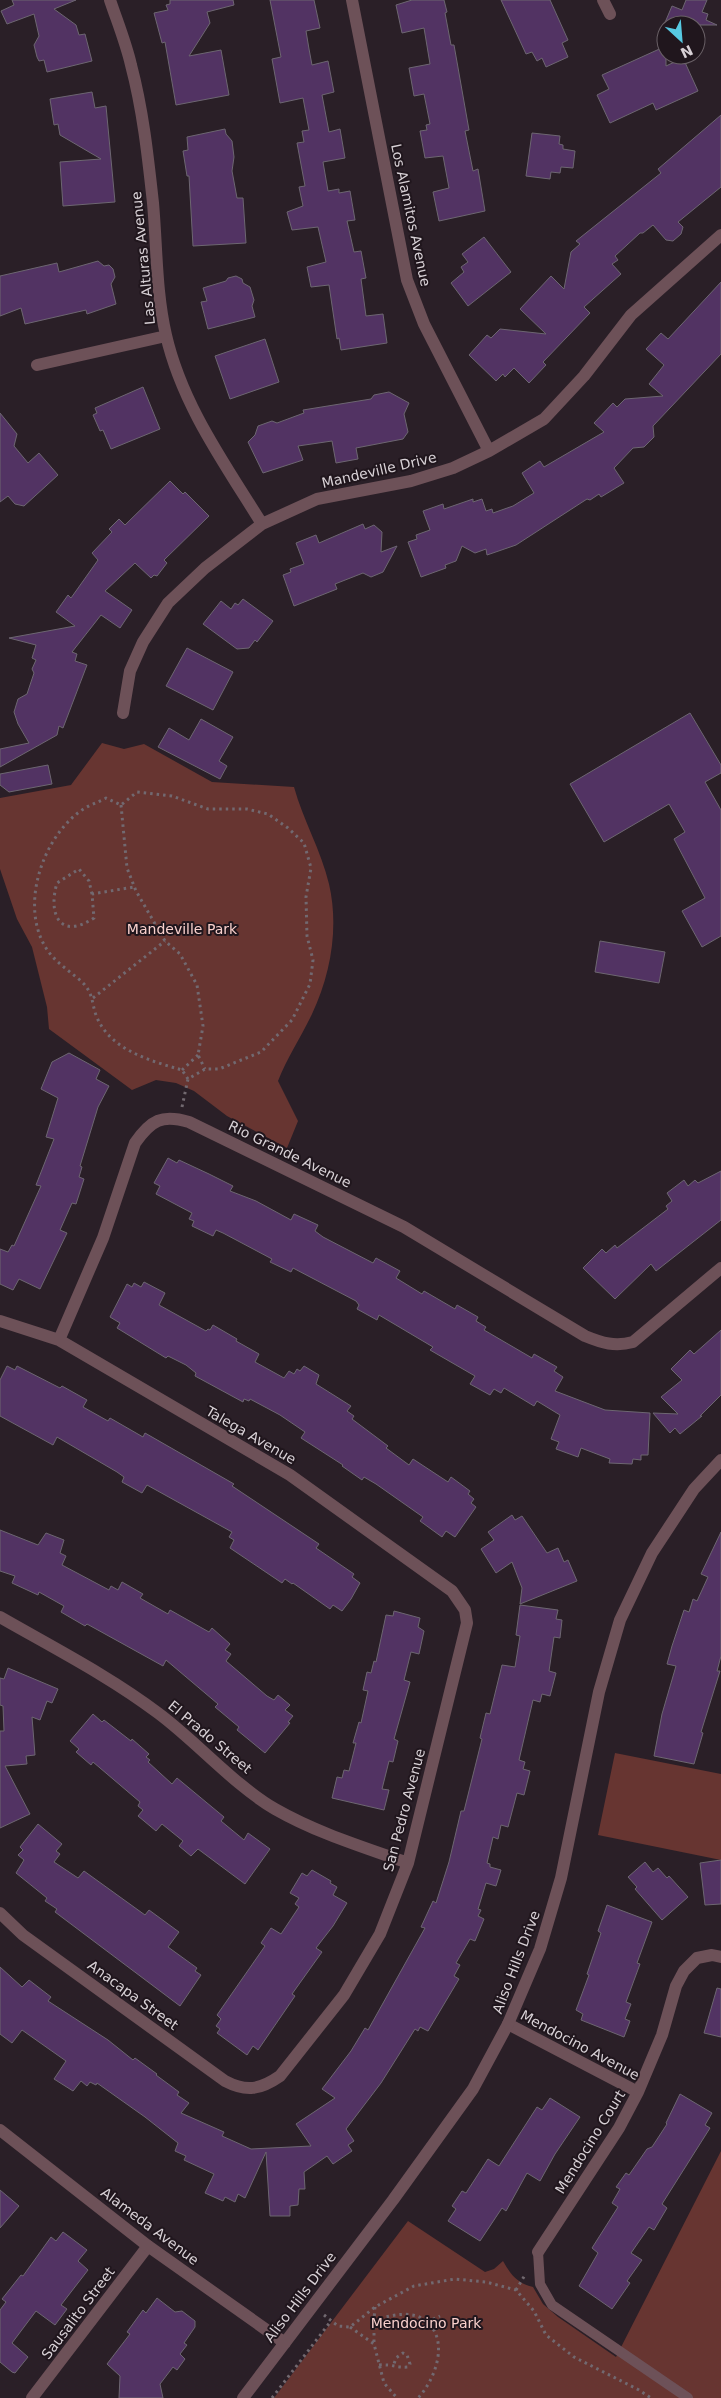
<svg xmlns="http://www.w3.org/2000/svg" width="721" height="2398" font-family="'DejaVu Sans',sans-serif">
<rect width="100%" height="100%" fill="#2a1f27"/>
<path fill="#673531" d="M102 743 124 749 144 744 212 782 294 787C303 820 321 850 329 884 339 927 331 974 312 1014 301 1037 287 1058 278 1081L298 1121 287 1148 227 1116 194 1091 176 1083 156 1080 132 1090 49 1029 47 1007 32 947 17 919 0 869V798L71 785Z
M615 1753 721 1774V1860L598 1835Z
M721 2151V2398H274L408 2221 485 2272 494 2269 503 2261C511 2275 517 2283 533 2287L543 2304 558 2317 616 2357Z"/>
<path fill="#523363" stroke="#6d6671" d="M12 0H76L54 9 76 25 79 35 85 34 92 61 47 72 44 60 39 61 37 57 34 45 39 36 34 14 7 24 1 11 14 5Z
M170 0H233L234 5 207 12 210 23 189 56 221 50 229 95 176 105 165 42 162 43 154 13 168 10 166 5 170 4Z
M270 0H314L320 28 306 31 309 49 312 65 328 61 334 92 322 95 329 132 340 129 345 158 323 162 328 191 339 189V193L350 191 355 220 347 221 354 252 361 251 366 278 361 279 366 316 383 314 387 343 341 350 339 338 337 339 329 285 311 287 307 267 326 262 318 227 292 230 287 212 303 206 299 187 305 186 297 143 304 142 302 131 309 130 303 98 280 103 272 59 281 57Z
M412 0H444L447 12 445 13 451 45H454L469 130 465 131 473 171 478 169 485 211 439 221 433 192 449 188 443 156 425 158 420 131 427 130 426 125 430 124 424 94 414 96 409 68 430 64 424 28 402 33 396 5Z
M501 0H550L568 40 562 43 568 57 546 67 542 58 537 61 532 52 526 54Z
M686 0H707L702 12 708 14 706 20 717 25H664L672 6 682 10Z
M666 46V66L683 58 698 91 656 110 653 103 610 123 597 95 609 89 602 75Z
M92 92 95 108 106 106 115 202 63 206 60 162 101 159 60 135 58 124 54 125 50 99Z
M721 115V187L678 222 683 227 681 234 673 241 666 240 653 225 643 233H640L615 256 618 260 612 264 621 274 584 307 590 313 543 362 546 365 529 383 514 368 505 377 503 374 496 381 469 355 487 335 491 338 500 329 546 334 520 309 551 276 564 289 571 252 580 244 576 241 661 173 658 169Z
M225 129 226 134 232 141 234 157 232 171 237 198H243L246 243 193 246 189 176H187L183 151 188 150 187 137Z
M532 133 560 136 559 144 563 145V149L575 151 573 168 561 167 560 173 551 172 550 179 526 176Z
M484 237 511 272 468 306 451 283 464 272 461 267 468 262 462 254Z
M98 261 104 266 109 265 113 269 115 277 111 284 116 304 87 314 86 310 25 324 21 308 0 316V276L57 263 59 272Z
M236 276 242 279 243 283 250 287 254 300 252 306 255 317 208 329 201 302 207 301 203 288 226 281 228 278Z
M721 282V354L653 426 654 437 644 447 633 448 614 468 624 483 601 497 599 494 590 500 587 499 516 545 487 555 486 549 475 553 462 546 456 561 445 565 446 568 421 577 408 542 417 539 416 535 430 530 423 511 443 504 444 509 473 499V502L482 499 486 511 492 509 493 513 513 506 534 493 522 473 540 461 544 467 604 432 594 423 613 403 617 407 625 399 663 396 649 384 664 365 646 349 661 333 668 339Z
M265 339 279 382 230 399 215 356Z
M143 387 160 429 111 449 103 430 100 431 93 415 97 413 95 408Z
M389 392 409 403 404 414 408 432 403 439 356 448 358 459 336 463 332 441 298 446 303 460 263 473 248 442 255 435 258 426 272 421 277 423 304 413 303 410 371 399 374 395Z
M0 413 17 434 14 446 28 463 39 453 58 475 24 506 15 504 8 496 0 502Z
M170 481 183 494 185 492 209 516 164 560 167 563 157 576 154 575 151 578 135 563 105 591 132 610 120 628 101 615 72 652 77 654 75 661 87 665 63 728 59 726 57 735 0 767V749L29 743 18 724 14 712 18 699 27 694 34 673 32 669 36 660 32 658 36 645 9 638 75 626 56 612 68 595 71 598 98 560 92 553 112 532 109 529 119 519 125 525Z
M363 524 365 529 374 525 382 532 381 552 397 546 383 572 371 577 363 573 335 584 337 589 294 606 283 575 291 572 290 569 304 564 296 543 316 535 319 543Z
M243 599 273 621 257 642 255 640 249 648 237 649 203 624 221 601 231 609 235 603 238 605Z
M187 648 233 672 213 710 166 686Z
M690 713 721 765V773L705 782 721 810V936L702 947 682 911 705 898 674 839 685 832 669 804 604 842 570 784Z
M201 719 233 737 219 761 227 766 220 779 158 747 169 728 189 740Z
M48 765 52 784 9 792 0 785V774Z
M600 941 665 952 659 983 595 972Z
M69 1053 100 1070 96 1079 109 1086 98 1107 80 1166 82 1167 79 1177 84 1179 76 1204 72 1203 60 1230 67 1233 40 1289 19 1279 13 1290 0 1284V1249L8 1252 12 1245 14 1246 41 1186 36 1185 54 1139 46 1137 58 1098 41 1089 52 1062Z
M168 1158 177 1163 179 1160 209 1174 233 1186 230 1191 256 1201 291 1220 294 1214 318 1225 315 1231 323 1237 373 1263 376 1258 400 1271 396 1278 422 1294 424 1291 455 1309 457 1305 478 1317 476 1321 486 1327 484 1330 532 1358 534 1354 557 1367 554 1371 563 1377 555 1391 605 1410 650 1413 648 1455H641V1460L633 1459 632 1464 609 1463 610 1459 581 1448 578 1457 556 1449 559 1442 551 1439 560 1415 537 1401 534 1406 504 1388 501 1393 494 1389 490 1395 470 1384 475 1376 430 1350 433 1347 379 1315 377 1320 357 1309 359 1305 356 1301 293 1268 291 1272 270 1262 272 1259 223 1233 216 1230 213 1236 192 1226 194 1221 189 1219 192 1213 156 1194 160 1186 154 1183Z
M721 1171V1220L656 1271 651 1264 615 1299 583 1268 602 1249 606 1253 615 1245 617 1248 668 1209 666 1206 672 1201 667 1193 684 1180 688 1186 695 1180 698 1183Z
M144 1282 165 1293 159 1305 206 1331 208 1329 210 1330 213 1325 237 1339 236 1341 259 1354 255 1362 284 1378 289 1371 294 1374 297 1369 300 1371 304 1366 319 1375 316 1384 351 1406 347 1411 354 1416 352 1419 388 1446 386 1448 409 1465 413 1459 448 1482 451 1477 470 1491 468 1494 474 1499 471 1503 476 1507 455 1537 446 1531 442 1537 420 1521 423 1517 376 1484 364 1477 362 1480 342 1466 343 1465 301 1438 305 1432 280 1415 250 1399 249 1401 244 1399 243 1402 195 1376 196 1373 186 1365 168 1356 166 1358 117 1328 120 1323 110 1317 127 1284 132 1287 134 1283 141 1287Z
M721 1330V1395L700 1416H702L680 1434 675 1428 670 1433 653 1413 678 1414 661 1397 682 1380 671 1369 690 1350 694 1354Z
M7 1366 15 1370 17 1366 60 1388 62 1386 87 1400 83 1407 108 1421 110 1418 143 1437 145 1433 234 1484 232 1486 319 1544 316 1548 354 1574 352 1577 360 1583 351 1599 342 1611 333 1605 330 1609 293 1583 292 1584 285 1579 282 1583 230 1548 234 1540 229 1537 232 1532 147 1485 142 1493 122 1482 124 1477 117 1472 57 1437 53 1445 0 1416V1380Z
M512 1515 515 1520 522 1516 547 1553 558 1548 564 1562 568 1560 577 1581 520 1604 522 1588 512 1562 496 1573 481 1549 494 1540 488 1532Z
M0 1530 38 1545 46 1533 64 1540 60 1553 66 1556 62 1565 109 1590 111 1586 118 1590 122 1582 143 1594 140 1598 168 1614 170 1610 209 1632 212 1628 230 1644 225 1650 231 1654 226 1661 267 1696 274 1700 278 1695 290 1705 285 1710 293 1716 288 1722 290 1723 265 1753 237 1730 239 1727 215 1707 218 1704 166 1660 163 1666 87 1624 85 1626 61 1612 64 1606 39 1592 38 1595 12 1583 15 1576 0 1571Z
M721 1532V1656L717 1671H720L701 1732 703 1733 694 1764 654 1756 662 1714 676 1666 667 1664 672 1646 684 1610 689 1612 693 1599 697 1601 708 1577 701 1574Z
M520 1605 558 1610 556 1619 562 1620 560 1638 554 1637 549 1671 556 1673 550 1696 542 1694 540 1702 533 1700 519 1760 525 1762 523 1769 530 1771 524 1795 517 1793 508 1827 501 1825 498 1839 493 1837 487 1863 490 1864V1867L501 1870 496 1886 486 1883 478 1909 481 1910 478 1916 484 1919 475 1941 470 1939 456 1963 460 1965 454 1976 459 1979 428 2031 420 2027 418 2031 415 2029 381 2083 346 2129 354 2141 348 2145 352 2151 333 2164 327 2156 304 2172 305 2189H299L298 2205 290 2206V2216H270L266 2152 245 2198 238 2194 235 2202 225 2197 223 2201 205 2193 214 2174 184 2160 186 2156 175 2151 178 2143 145 2117 97 2083 96 2085 90 2082 87 2086 81 2081 73 2091 54 2079 66 2061 22 2030 12 2043 0 2034V1967L22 1987 29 1980 51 1997 48 2001 108 2040 133 2060 135 2058 157 2074 156 2075 179 2092 177 2095 189 2103 181 2113 224 2132 222 2136 251 2149 311 2146 296 2124 335 2098 322 2089 351 2051 365 2028 368 2030 425 1928 421 1927 433 1901 436 1903 449 1862 461 1811H464L482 1739 480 1738 486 1713 490 1714 502 1665 515 1667 520 1636 516 1635Z
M394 1611 420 1618 418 1627 424 1631 419 1654 411 1652 404 1680 410 1682 394 1739 398 1741 393 1762 389 1761 382 1789 389 1790 384 1810 332 1798 337 1777 342 1778 344 1770 349 1771 356 1743H353L359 1722 361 1723 368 1691 363 1690 367 1672 371 1673 374 1661 376 1662 386 1615 393 1616Z
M8 1668 58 1689 52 1703 47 1701 40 1720 32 1717 35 1755 26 1756 27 1764 5 1766 30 1814 0 1828V1731H4L3 1706 0 1705V1678L4 1679Z
M93 1714 102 1722 104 1720 131 1741 132 1739 149 1754 146 1757 150 1760 148 1762 172 1784 177 1778 224 1817 221 1821 244 1840 248 1833 270 1849 245 1884 198 1849 191 1856 179 1846 183 1841 162 1824 156 1831 138 1816 143 1810 138 1806 140 1802 93 1762 91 1765 76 1752 79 1749 70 1741Z
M38 1824 62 1844 56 1851 60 1854 54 1862 78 1878 84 1871 145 1915 149 1910 179 1932 168 1947 197 1968 195 1971 201 1975 180 2006 55 1912 57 1909 45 1901 47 1898 16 1873 24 1860 18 1855 23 1850 20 1847Z
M721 1860V1904L705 1905 700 1863Z
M645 1862 653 1872 658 1868 667 1878 669 1876 688 1897 662 1920 635 1889 637 1887 628 1877Z
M312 1870 331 1881 330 1883 337 1887 333 1895 347 1903 333 1926 316 1948 322 1952 292 1994 295 1996 258 2050 253 2046 247 2055 217 2033 220 2029 216 2026 221 2019 217 2015 265 1946 261 1943 271 1928 281 1934 299 1907 295 1904 299 1898 290 1893 302 1873 307 1876Z
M607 1905 652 1922 637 1963 640 1964 626 2002 631 2004 625 2019 630 2021 624 2037 581 2020 583 2014 576 2010 589 1975 587 1974 601 1933 598 1931Z
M717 1988 721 1989V2037L704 2033Z
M680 2094 712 2113 705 2125 710 2128 662 2204 667 2208 654 2230 649 2227 631 2253 642 2260 627 2281 630 2283 612 2309 579 2286 598 2253 592 2248 618 2207 612 2203 620 2189 616 2187 626 2173 629 2175 647 2149 652 2147 667 2124 666 2123Z
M550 2098 580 2117 555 2154 540 2181 527 2173 506 2211 502 2208 480 2241 448 2221 456 2209 452 2206 462 2191 466 2193 488 2159 499 2166 537 2107 542 2110Z
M0 2190 19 2206 0 2228Z
M63 2232 87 2250 78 2261 88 2270 61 2305 67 2309 55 2325 36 2311 12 2343 28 2357 15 2373 12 2372 0 2362V2310L6 2302 2 2299 21 2275 23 2276 51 2237 56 2241Z
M157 2298 175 2312 182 2311 195 2321V2327L184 2343 187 2345 180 2354 185 2359 177 2370 173 2367 160 2384 163 2398H119L120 2376 107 2364 130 2334 127 2332 143 2310 146 2313Z"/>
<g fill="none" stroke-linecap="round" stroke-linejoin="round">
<path stroke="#726970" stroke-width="3" stroke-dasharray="2.5 4" stroke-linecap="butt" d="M121 805 127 868 136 891 165 941 180 954 197 985 203 1026 198 1055 205 1069
M92 894 89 881 79 869 57 883C48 913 59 941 94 918L92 894 134 887
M93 998 165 941
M182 1070 198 1055
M182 1107 188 1079 205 1069H219L261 1052 292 1020 310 984 313 960 307 936 306 897 311 868 304 843 288 828 268 814 247 809H208L172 796 137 792 121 805 106 798C99 802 92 804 85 808 43 834 19 905 46 948 55 963 72 972 84 984 93 994 92 1004 96 1015 109 1050 151 1061 182 1070L188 1079
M516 2290 525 2275
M375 2307 374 2320C389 2316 409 2310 423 2319 451 2337 436 2379 418 2398
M324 2315 338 2326 350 2327 375 2307 414 2286 455 2279 486 2282 516 2290 534 2311 546 2335 574 2357 639 2390 651 2398
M374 2320V2344
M427 2322 440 2316
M350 2327 374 2344 384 2383 397 2398
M379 2365C392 2364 397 2368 408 2367L410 2364 407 2355 403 2353 396 2358 394 2364
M272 2398 331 2321"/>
<path stroke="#6d5158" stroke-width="10" d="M538 2252 540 2284 552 2305 688 2398"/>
<path stroke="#6d5158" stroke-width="12" d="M110 0C117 21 126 43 131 65 143 110 148 157 153 203 157 248 156 292 166 335 182 405 225 464 262 524
M352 0 407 280 424 324 489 451
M603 0 610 14
M37 365 166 336
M123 713 130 671 143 642 168 603 205 568 262 524 317 499 411 481 453 468 489 451 544 419 584 376 631 315 721 235
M0 1321 59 1340 290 1475 452 1591 465 1610 467 1623 408 1863 380 1934 344 1995 280 2076C260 2090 246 2092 225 2081L23 1935 0 1913
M59 1340 103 1238 135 1143C151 1120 162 1114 189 1122L404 1227 585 1336C602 1343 615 1347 633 1342L721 1268
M0 1617C54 1648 109 1676 158 1713 197 1742 234 1785 275 1809 317 1833 363 1847 408 1863
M508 2024 638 2092
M538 2252 619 2128 638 2092 662 2035 676 1986 684 1971 697 1958 712 1955 721 1957
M32 2398 148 2246"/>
<path stroke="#6d5158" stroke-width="12" d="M0 2130 148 2246 285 2343
M243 2398 393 2200 473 2089 508 2024 540 1949 561 1878 599 1692 620 1620 652 1553 694 1489 721 1460"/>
</g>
<g text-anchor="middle" stroke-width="4" stroke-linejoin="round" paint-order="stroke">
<g font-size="14" fill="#d8d1d6" stroke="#20161d">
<text transform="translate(411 215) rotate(78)" y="5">Los Alamitos Avenue</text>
<text transform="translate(143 258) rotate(-96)" y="5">Las Alturas Avenue</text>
<text transform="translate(379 470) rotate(-13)" y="5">Mandeville Drive</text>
<text transform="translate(290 1154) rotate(26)" y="5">Rio Grande Avenue</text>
<text transform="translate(251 1435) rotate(30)" y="5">Talega Avenue</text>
<text transform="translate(210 1737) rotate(40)" y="5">El Prado Street</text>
<text transform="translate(404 1810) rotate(-75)" y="5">San Pedro Avenue</text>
<text transform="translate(516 1962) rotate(-69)" y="5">Aliso Hills Drive</text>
<text transform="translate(133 1995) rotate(36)" y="5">Anacapa Street</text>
<text transform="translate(580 2045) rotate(28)" y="5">Mendocino Avenue</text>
<text transform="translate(590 2142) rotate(-58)" y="5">Mendocino Court</text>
<text transform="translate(150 2226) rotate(37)" y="5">Alameda Avenue</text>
<text transform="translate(300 2297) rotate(-53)" y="5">Aliso Hills Drive</text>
<text transform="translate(78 2313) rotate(-53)" y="5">Sausalito Street</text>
</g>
<g font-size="14" fill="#f9d0cc" stroke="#20161d">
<text x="182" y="934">Mandeville Park</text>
<text x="426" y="2328">Mendocino Park</text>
</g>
</g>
<g transform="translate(681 40) rotate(154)"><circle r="24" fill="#20161d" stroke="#6a6167"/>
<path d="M0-4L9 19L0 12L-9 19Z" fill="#57c9e2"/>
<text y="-8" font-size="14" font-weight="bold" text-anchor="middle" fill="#d8d1d6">N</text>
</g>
</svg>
